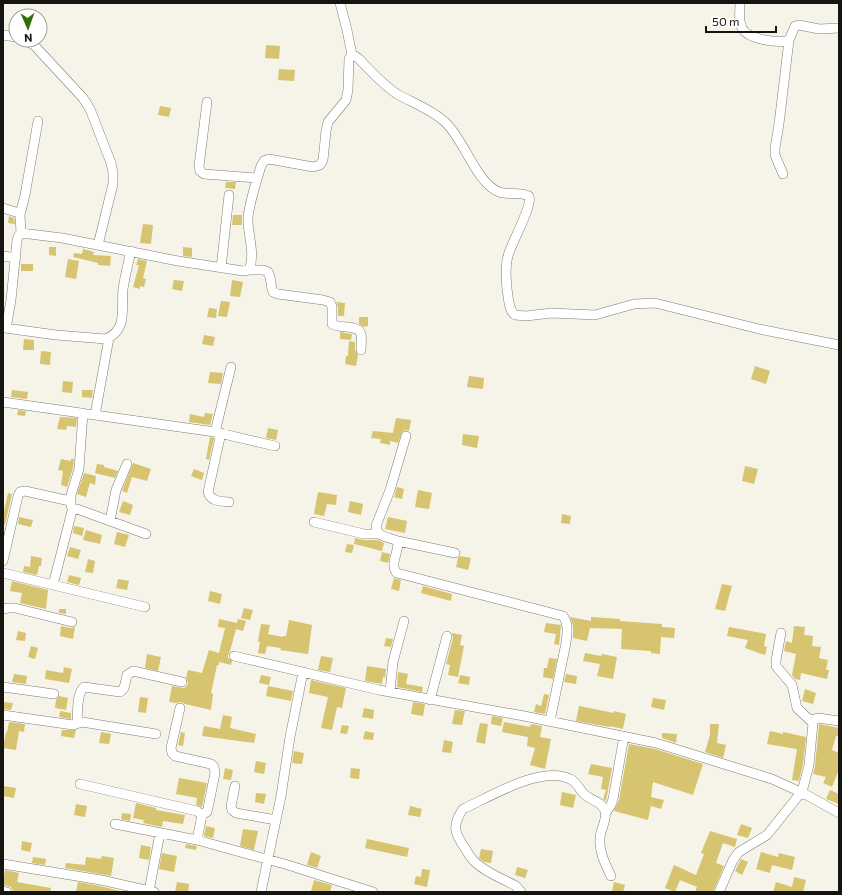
<svg xmlns="http://www.w3.org/2000/svg" width="842" height="895" font-family="Commissioner,sans-serif">
<rect width="100%" height="100%" fill="#f6f3e8"/>
<path fill="#d6c470" d="M266 45 280 46 279 59 265 58Z
M279 69 295 70 294 81 278 80Z
M160 106 171 108 169 117 158 115Z
M226 182H236L235 189 225 188Z
M233 215H242V225H232Z
M9 216 14 218 15 224 8 223Z
M143 224 153 225 151 244 140 243Z
M49 247H56V256L49 255Z
M183 247 192 248V257L183 256Z
M83 249 94 252 93 255 111 256 110 266 98 265V263L73 257 74 253 82 254Z
M68 259 79 261 76 279 65 277Z
M138 259 147 261 143 278 146 279 144 287 140 286V289L133 287 139 265H136Z
M21 264H33V271H21Z
M174 280 184 281 182 291 172 289Z
M232 280 243 282 240 297 230 296Z
M221 301 230 302 227 317 218 316Z
M336 302 345 303 344 316H338V307Z
M209 308 217 309 216 318 207 317Z
M359 317H368V326L363 327 359 324Z
M340 332 352 334 351 340 340 339Z
M204 335 215 337 213 346 202 344Z
M24 339 34 340V350H23Z
M349 341 355 342V350L358 355 356 366 345 364 346 356H348Z
M41 351 51 352 50 365 40 364Z
M755 366 770 371 766 384 751 379Z
M210 372 223 373 221 384 208 383Z
M469 376 484 378 483 389 467 387Z
M63 381 73 382 72 393 62 392Z
M12 390 28 392 27 399 11 397Z
M82 390H93L92 398 82 397Z
M18 410 26 411 25 416 17 415Z
M205 413 213 414 210 425 189 422 190 414 204 417Z
M60 417 77 418 76 427 67 426 66 430 57 429Z
M396 418 411 420 409 431 405 430 402 432 398 443 390 441V445L380 443 381 439 371 438 373 431 393 433Z
M268 428 278 430 276 440 266 438Z
M463 434 479 436 477 448 462 445Z
M210 437 214 438 209 460 206 459Z
M61 459 71 461V459H74L73 468 67 487 61 485 63 471 58 470Z
M133 463 151 469 147 481 132 477 127 493 122 491Z
M97 464 104 465V467L118 471 115 478 95 473Z
M745 466 758 469 754 484 742 481Z
M194 469 204 473 202 480 191 476Z
M84 473 96 476 95 485 90 483 86 497 77 494Z
M397 487 404 489 402 499 394 497Z
M418 490 432 493 429 509 415 507Z
M318 492 337 495 336 505 327 504 324 516 314 514Z
M8 493 12 494 5 525 3 524V516Z
M123 501 133 505 130 515 119 512Z
M350 501 363 504 361 515 348 512Z
M562 514 571 516 570 524 561 523Z
M19 517 33 520 31 527 18 524Z
M388 517 407 521 405 533 385 529Z
M74 526 84 528 82 536 73 533Z
M86 530 102 535 100 544 83 540Z
M117 532 129 535 125 547 114 544Z
M355 538 364 540H378L384 543 382 551 354 544Z
M347 544 354 545 352 553 345 552Z
M70 547 81 550 78 559 67 556Z
M382 552 390 554 388 563 380 561Z
M31 556 42 558 41 566H39L37 575 23 572 24 566 30 567Z
M460 556 471 558 468 570 456 567 458 558Z
M88 559 95 561 93 573 85 572Z
M69 575 81 578 79 585 67 582Z
M394 578 401 580 399 591 391 589Z
M118 579 129 581 127 590 116 588Z
M12 581 48 590 46 609 20 603 22 593 10 591Z
M722 584 732 586 725 611 715 609Z
M423 586 452 594 451 601 421 593Z
M210 591 222 594 220 604 208 601Z
M244 608 253 610 250 620 241 618Z
M59 609H66V614L59 613Z
M570 617 591 621V617L620 619V621L662 624V627L675 628 674 638 661 637 660 654 651 653V651L621 649 622 629 590 628 587 641 573 638V625Z
M219 619 237 623 238 619 246 621 243 631 236 629 230 651 228 655V658L232 661 231 665 219 662V665H217L211 693 213 694 211 710 185 704 181 702 176 703 169 702 172 686 184 688 187 686 188 683 186 678 188 670 202 673 209 650 219 653 225 628 218 627Z
M289 620 312 625 308 654 280 650 281 648 267 646 265 654 258 653 260 642 258 641 261 624 270 625 268 634 283 637V636H286Z
M546 623 561 625 559 645 554 644 556 634 544 632Z
M61 626 71 628 75 627 73 639 60 636Z
M794 626 805 627 804 635 813 636 812 646 821 647 819 658 828 660 826 670H829L827 679 801 673 800 680 795 679 792 675 796 654 784 651 786 641 792 643Z
M729 627 766 634 764 646 767 647 765 655 745 648 748 640 727 636Z
M18 631 26 633 25 641 16 640Z
M452 633 462 635 460 645 464 646 458 677 448 675 450 665 446 664 453 638Z
M386 638 393 639 391 647 384 646Z
M31 646 38 648 35 659 28 657Z
M585 653 601 656 602 654 617 657 613 679 597 676 600 664 583 661Z
M147 654 161 657 158 671 145 668Z
M321 656 333 658 330 672 318 670Z
M549 658 557 659 553 679 543 677 544 668H547Z
M367 666 386 669 385 678 383 677 382 684 365 681Z
M64 667 72 669 69 683 45 679 46 670 63 673Z
M398 672 408 674 406 684 423 687 422 692 397 687Z
M14 674 27 676 26 684 12 682Z
M566 674 577 676 576 684 564 682Z
M261 675 271 677 269 685 259 683Z
M460 675 470 677 469 685 458 683Z
M311 680 346 688 342 708 337 707 332 730 321 728 328 697 309 693Z
M268 686 293 691 291 701 266 696Z
M805 689 816 693 813 704 802 701Z
M544 694 549 695 545 714 534 712 536 704 541 706Z
M59 696 68 698 66 710 55 708 56 700Z
M140 697 148 698 146 713 138 712Z
M653 698 666 700 664 710 651 707Z
M3 702 13 703 11 710 3 709Z
M413 702 425 704 423 716 411 714Z
M579 706 614 713V711L626 714 623 729 610 726V727L576 721Z
M364 708 374 710 373 719 362 717Z
M455 710 465 711 462 725 452 724Z
M60 711 71 713V719L59 717Z
M223 715 232 717 230 728 256 734 254 743 202 736 204 726 220 729Z
M492 716 503 718 501 726 491 724Z
M9 722 25 724 24 732 19 731 16 750 3 748 6 732H7Z
M504 722 530 727 531 724 542 726 540 737 551 739 545 769 530 765 535 748 527 746 528 737 502 732Z
M480 723 488 724 485 744 476 742Z
M710 724H719L717 743 726 745 723 758 705 752 710 735Z
M819 724 839 728V736H836L832 750 839 753V769L832 787 823 783 826 777 813 774 815 766Z
M342 725 349 726 347 734 340 733Z
M62 730H76L74 738 61 736Z
M365 731 374 733 373 740 363 739Z
M770 731 783 734V732L806 737 803 764 799 781 792 780 797 749 767 744Z
M101 732 111 734 109 744 99 743Z
M181 732 185 733 183 746 178 745Z
M662 733 677 734 676 743 662 738Z
M444 740 453 742 451 753 442 752Z
M629 744 655 749 703 764 693 795 653 782 651 797 664 800 661 809 651 806 648 820 614 811 619 800Z
M294 751 304 753 302 764 292 763Z
M256 761 266 763 264 774 254 772Z
M591 764 612 768 606 801 603 799 606 790 601 789 603 777 588 774Z
M225 768 233 770 231 780 223 779Z
M351 768 360 769 359 779 350 778Z
M179 778 207 783 202 807 196 805 197 798 176 794Z
M3 786 16 788 14 798 3 796Z
M830 790 839 794V804L826 799Z
M562 792 576 795 573 808 560 805Z
M256 793 266 794 264 804 255 802Z
M136 803 156 808V810L185 815 183 824 163 821 162 827 143 823 144 820 133 818Z
M76 804 87 806 85 817 74 815Z
M410 806 422 809 420 817 408 815Z
M122 813 131 814 130 821 121 819Z
M741 824 752 828 748 838 737 835Z
M206 826 215 828 213 838 204 836Z
M243 829 258 831 254 850 240 846Z
M710 831 737 839 735 847 723 843 716 863 724 866 713 892H695L697 887 680 880 675 892 665 888 674 865 696 875 704 854 701 853Z
M367 839 409 848 407 857 365 848Z
M22 841 32 843 30 852 21 850Z
M186 844 197 846 196 850 185 848Z
M141 845 151 847 149 860 139 858Z
M481 849 493 851 491 863 484 862 479 858Z
M311 852 321 856 317 868 307 865Z
M761 852 778 857 779 853 795 857 792 870 772 865 770 873 756 869Z
M162 853 177 856 174 872 159 869Z
M102 856 114 858 111 876 65 868 66 863 85 865 86 857 101 859Z
M33 857 46 859 45 865 32 863Z
M741 859 748 862 742 875 735 871Z
M517 867 528 870 525 878 515 875Z
M422 869 430 870 427 887 414 884 416 876 421 877Z
M5 870 19 873 17 882 51 888 50 892 13 891 11 887 3 885Z
M794 877 806 880 803 892H773L776 882 792 887Z
M314 880 332 885 330 892 311 891Z
M78 882 100 886 124 892H76Z
M177 882 189 884 188 892H175Z
M614 882 625 885 623 892H612Z"/>
<g fill="none" stroke-linecap="round" stroke-linejoin="round">
<defs>
<path id="minor" d="M340 3 347 30 352 55
M740 3C740 11 738 21 742 28 747 39 778 44 789 40L795 26 799 25 819 29 839 28
M3 35 16 37
M24 40 34 45 83 98 90 109 111 163 113 173V184L98 245
M207 102 199 166 200 171 204 174 257 178
M783 174 775 155V148L779 124 789 40
M3 208 19 213 20 215 21 233
M20 215 25 195 38 121
M3 256 16 258
M221 268 229 195
M249 270H263L268 272C272 279 270 285 273 292L278 294 323 300 330 302 332 307V324C339 329 358 324 361 334 362 339 361 345 361 350
M3 328H5L7 323 11 300 17 240 19 235 21 233 62 238 178 261 243 271 249 270C256 253 247 234 248 217 250 200 256 183 261 166L264 161 269 159 313 167 320 165 323 160 326 131 328 122 346 100 348 90 349 59 352 55 355 56 359 59C371 71 383 85 397 94 413 103 431 109 445 122 464 139 476 183 499 192 508 195 520 192 529 196 533 206 511 243 508 256 505 266 506 285 508 296 509 303 509 310 515 315L526 316 552 313 595 315 634 304 655 303 759 329 839 345
M5 328 56 335 106 339C128 330 121 308 123 289 125 276 128 264 131 251
M3 402 215 432 275 446
M95 415 109 338
M215 432 231 367
M221 433 208 492C211 502 221 501 229 502
M406 436 390 490 376 526C377 538 389 537 398 541 399 552 389 565 397 573L563 616C569 624 567 634 566 643L550 721
M71 506V495L79 469 83 413
M110 521 116 490 127 464
M314 522 364 534H379
M398 541 455 553
M3 561 18 496 20 492 25 491 70 501
M3 573 145 607
M53 585 72 511 77 509 146 534
M3 609 8 608H15L72 622
M781 633 776 660V666L792 685 797 708 813 723
M234 656 379 690 524 716 656 743 772 779 805 794
M3 687 54 694
M390 692 393 662 404 621
M430 700 447 636
M180 708 171 748 172 753 175 756 211 764 214 767 215 773 208 808 207 812 202 815
M3 715 73 725 82 722 156 734
M77 723C78 713 76 694 84 687L120 692 124 688 127 675 133 671 182 682
M80 784 197 811 202 815 197 840
M235 786 231 806 232 810 236 813 276 820
M802 792 809 765 813 723 814 719 818 718 839 721
M606 812 611 805 613 799 624 736
M115 824 197 840 288 865 373 892
M3 864 101 880 154 892
M3 891 7 892
M149 891 160 833
M261 892 281 796 290 737 303 672
M521 892 516 886C503 879 487 873 476 863 471 859 468 853 465 848 454 833 452 825 463 809 490 797 541 765 570 779 577 782 579 789 584 794 590 800 603 802 605 811 607 818 603 825 601 832 597 847 604 862 611 876
M719 892 733 860 739 852 767 835 799 795 805 794 839 813"/>
</defs>
<use href="#minor" stroke="#7f7d73" stroke-width="10"/>
<use href="#minor" stroke="#fff" stroke-width="9"/>
</g>
<rect width="842" height="895" fill="none" stroke="#151410" stroke-width="8"/>
<g transform="translate(28 28) rotate(178)"><circle r="19" fill="#ffffff" stroke="#a1a19f"/>
<path d="M0-3L7 15L0 10L-7 15Z" fill="#317005"/>
<text y="-6" font-size="11" font-weight="bold" text-anchor="middle" fill="#151410">N</text>
</g>
<path d="M706 26v6h70v-6" fill="none" stroke="#151410" stroke-width="2"/>
<text x="712" y="26" font-size="12" fill="#151410" stroke="#ffffff" stroke-width="3" paint-order="stroke">50 m</text>
</svg>
